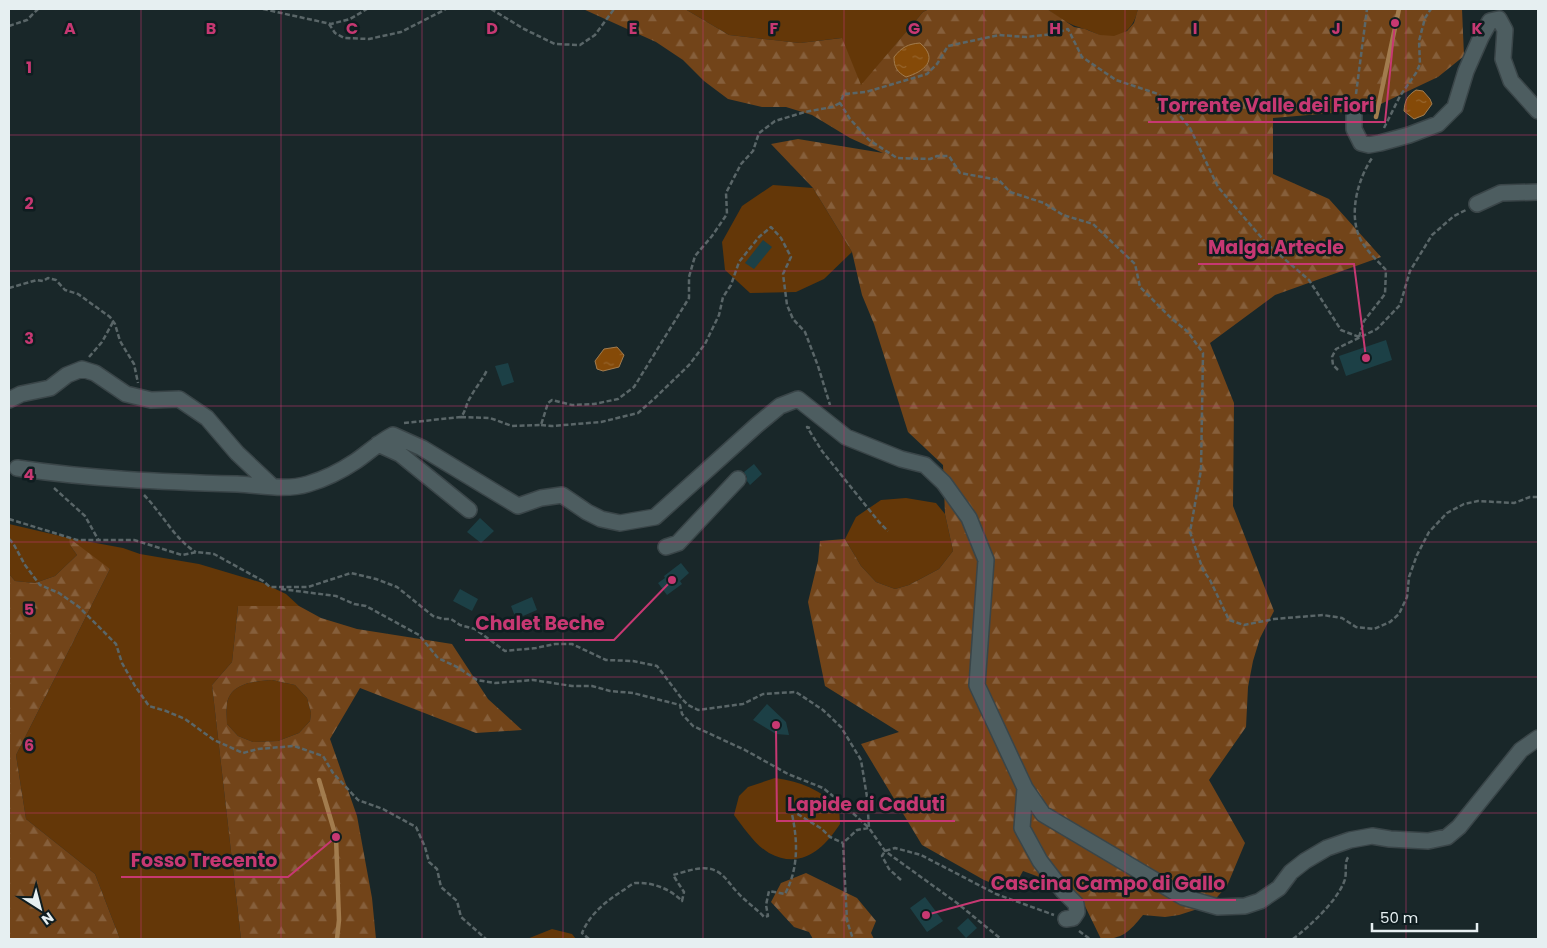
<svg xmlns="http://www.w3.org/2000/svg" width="1547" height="948" font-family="Poppins,sans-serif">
<defs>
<pattern id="forest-firs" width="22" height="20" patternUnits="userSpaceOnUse" patternTransform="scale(1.25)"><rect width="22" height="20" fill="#724419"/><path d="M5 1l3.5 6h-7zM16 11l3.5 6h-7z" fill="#865f3b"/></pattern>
<pattern id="water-ripples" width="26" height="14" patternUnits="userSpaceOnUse" patternTransform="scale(1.25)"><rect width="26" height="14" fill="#854a08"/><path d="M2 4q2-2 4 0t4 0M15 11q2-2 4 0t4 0" fill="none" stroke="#96642c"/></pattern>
</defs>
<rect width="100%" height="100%" fill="#192729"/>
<path fill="#643708" d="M685 9H929L923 12 861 86 841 38 800 43 729 35Z
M1047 9H1138C1134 29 1120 42 1099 35 1094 33 1090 30 1084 29 1068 24 1060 19 1047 9Z
M773 185 813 188 852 252 824 279 796 292 750 293 725 270 722 242 742 206Z
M906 498 936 503 945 514 953 551 939 569 909 585 895 589 876 582 861 566 845 539 856 517 881 500Z
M9 524 69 538 123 548 140 554 199 564 263 583 286 594 299 606H238L232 662 212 685 241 939H120L95 874 26 819 16 755 110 569 70 545 77 555 55 576 35 583 15 581 9 574Z
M272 680 295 685 307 698 311 713 310 721 299 733 278 741 253 742 238 736 227 724C227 718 226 711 227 704 230 683 255 681 272 680Z
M775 778C800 781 820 790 839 807L840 824C823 850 800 870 769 853 755 845 744 828 734 815L739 796 748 787Z
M552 929 572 934 576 939H527Z"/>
<path fill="url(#forest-firs)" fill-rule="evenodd" d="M583 9H685L729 35 800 43 842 38 861 85 923 12 929 9H1047L1074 27 1085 29 1100 35 1114 36 1127 31 1134 23 1138 9H1462L1464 56 1438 77 1368 110 1273 118V174L1329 199 1381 257 1275 295 1210 343 1234 403 1233 506 1274 611 1260 638 1253 661 1248 687 1246 727 1209 780 1245 843 1227 886 1210 905 1179 915 1165 917 1143 915C1129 932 1123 939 1101 939L1082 900 1042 878 1023 871 1012 891 984 880 922 845 861 744 899 732 825 686 808 602 818 561 820 541 845 539 861 566 876 582 895 589 909 585 939 569 953 551 945 514 943 465 908 432 874 324 862 295 852 252 813 188 771 144 798 139 883 153 850 138 812 115 786 107H762L728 99 704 81 683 60 656 42Z
M69 538 110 569 16 755 26 819 95 874 120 939H9V574L15 581 35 583 55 576 77 555 70 545Z
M238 606H299L321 618 357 629 452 644 488 699 522 730 476 733 360 688 330 739 357 816 372 898 376 939H241L212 685 232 662ZM272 680 295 685 307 698 311 713 310 721 299 733 278 741 253 742 238 736 227 724C227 718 226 711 227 704 230 683 255 681 272 680Z
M806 873 857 898 876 921 871 933 874 939H813L809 932 794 927 771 902 781 883Z"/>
<path fill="url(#water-ripples)" stroke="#a27c4e" d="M920 43C940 60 923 72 906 77 897 72 894 67 894 57 902 47 908 44 920 43Z
M1416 90 1423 91 1430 99 1432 104 1424 115 1414 119 1404 111C1405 100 1407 96 1416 90Z
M617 347 624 355 619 367 603 371 597 369 595 361 604 349Z"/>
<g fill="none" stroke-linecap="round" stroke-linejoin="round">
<path stroke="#a27c4e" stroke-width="4.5" d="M1376 117 1399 9
M319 780 336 837 339 920 337 939"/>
</g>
<path fill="#1c4046" d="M763 240 772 247 754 269 745 263Z
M1386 340 1392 360 1346 376 1339 356Z
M508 363 514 382 502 386 495 366Z
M754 464 762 474 750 485 747 481V477L744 472Z
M480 518 494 531 481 543 467 532Z
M681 563 689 573 680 581 682 584 667 595 658 583 665 578 664 576Z
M460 589 478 599 472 611 453 601Z
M532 597 537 610 516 619 511 606Z
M767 704 786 722 789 735 776 734 753 720Z
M925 897 943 921 927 932 910 908Z
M968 918 977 928 966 938 957 928Z"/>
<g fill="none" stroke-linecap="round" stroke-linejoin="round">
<defs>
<path id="minor" d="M1354 108V129L1361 143 1369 145 1380 143 1409 135 1438 124 1455 107 1466 71 1481 37 1490 21 1499 19 1505 30 1503 59 1511 81 1538 111
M1477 204 1501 193 1538 192
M9 400 21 394 50 388 67 375 82 369 95 373 126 394 151 400 179 399 207 418 237 453 272 486
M378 444 400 454 469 510
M17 468C90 479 163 482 237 484 260 485 285 491 308 484 325 479 341 471 356 461 368 453 379 442 393 435L422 448 518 506 541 498 562 495 587 512 601 519 620 523 655 517 757 425 780 406 798 399 846 437 901 459 925 465 944 483 969 518 986 560 977 685 1025 788 1043 814 1183 897 1218 907 1245 906 1260 901 1279 888 1291 872 1305 861 1327 848 1350 840 1372 836 1390 839 1428 841 1447 837 1459 827 1521 750 1538 738
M666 547 678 543 738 479
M1025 788 1022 828 1040 861 1063 891 1076 904 1077 912 1073 918 1066 919"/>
</defs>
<use href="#minor" stroke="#3a4548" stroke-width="18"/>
<path stroke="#5a6668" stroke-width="2.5" stroke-dasharray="5 2.5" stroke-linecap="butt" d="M263 9 331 24 350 19 367 9
M491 9 524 29 555 44 580 45 595 35 614 9
M329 24 335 33 344 38 369 39 401 32 446 9
M9 26 27 20 38 9
M1356 94 1367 9
M1384 128 1400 96 1416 73 1420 64 1419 41 1425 18 1431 9
M9 288 37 280 43 281 48 278 56 280 65 290 78 294 110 317 115 324 120 341 134 364 138 383
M1359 337 1341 330 1309 280 1267 244 1218 187 1190 128 1172 106 1158 94 1116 80 1082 57 1068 29 1053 34 1026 37 999 35 948 46 937 64 927 74 866 92 844 94 840 103 850 119 869 140 897 158 930 159 937 156H949L960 173 999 180 1010 192 1044 203 1063 215 1093 224 1135 264 1140 287 1171 318 1188 332 1203 353 1201 470 1190 532 1203 570 1210 580 1229 620 1244 625 1274 619 1323 615 1342 618 1356 627 1374 629 1390 622 1399 614 1407 597 1409 577 1417 555 1429 532 1447 513 1464 504 1478 501 1514 503 1530 497H1538
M1359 337 1364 321 1385 294 1386 270C1377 260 1364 249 1359 236 1349 212 1358 179 1372 158
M89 357 102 342 113 322
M1338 370 1333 365 1332 357 1336 349 1377 329 1400 305 1410 271 1432 235 1454 216 1466 210
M461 417 490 418 512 426 541 425 548 403 552 400 572 405 594 404 618 399 634 387 689 298V277L695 256 712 236 727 214 726 193 741 164 753 151 759 133 775 121 805 112 832 107 840 103
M404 423 461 417C466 411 466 404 470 398 475 388 482 381 487 370
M541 425 552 426 601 422 638 413 655 398 689 365 705 344 719 315 723 297 731 285 739 262 759 237 771 227 781 238 791 257 783 274 787 305 793 319 805 332 818 366 830 405
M810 428 807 427 822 451 879 522 888 531
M54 488 85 516 99 541
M144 495C161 512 176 541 196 552
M9 519 77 540H134L182 555 197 552 214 554 263 581 270 587H308L351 573 376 579 397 587 433 616 443 619H451L460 625 475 629 505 651 536 648 555 644H572L606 660 633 661 657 666 682 699 688 705 698 710 743 704 763 694 796 692 823 710 841 727 861 760 867 797 869 828 885 851 957 903 1001 939
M9 539 13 543 25 565 40 585 59 593 79 607 116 644 122 663 135 686 149 706 166 711 185 719 214 740 243 753 258 749 294 746 323 756 333 773 358 800 383 809 416 827 425 847 429 862 437 869 441 887 457 901 461 917 486 939
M281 589 336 596 354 604 366 606 419 635 438 658 457 667 477 680 495 683 533 680 572 686H592L610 691 633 693 680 705 682 714 693 726 745 750 788 774 823 788 843 804 869 828 857 830 843 843 847 921 853 939
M791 810 822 829 830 837 843 843
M901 880 889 869 882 856 885 851 895 848 921 855 996 894 1054 915
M1079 931 1090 939
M589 939 582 933C590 914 605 902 622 891 626 889 631 884 635 883 653 882 670 889 682 901L684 892 673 875C689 871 708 862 722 875 728 880 732 887 738 893 746 902 756 908 764 917L768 916 766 905 769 891 785 894C799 868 798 839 791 810
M1293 939C1310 926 1336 902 1344 882 1348 873 1343 863 1349 856"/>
<use href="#minor" stroke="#4d5d60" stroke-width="15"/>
</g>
<path fill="none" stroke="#c73872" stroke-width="1" stroke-opacity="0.55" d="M141 9V939M281 9V939M422 9V939M563 9V939M703 9V939M844 9V939M984 9V939M1125 9V939M1266 9V939M1406 9V939M9 135H1538M9 271H1538M9 406H1538M9 542H1538M9 677H1538M9 813H1538"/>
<g font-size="16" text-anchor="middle" font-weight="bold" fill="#c73872" stroke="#0f1d20" stroke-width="5" stroke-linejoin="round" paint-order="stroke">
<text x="70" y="34">A</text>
<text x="211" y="34">B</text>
<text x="352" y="34">C</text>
<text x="492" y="34">D</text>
<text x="633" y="34">E</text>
<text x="774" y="34">F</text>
<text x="914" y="34">G</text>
<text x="1055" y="34">H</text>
<text x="1195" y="34">I</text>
<text x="1336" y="34">J</text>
<text x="1477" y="34">K</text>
<text x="29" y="73">1</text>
<text x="29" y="209">2</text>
<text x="29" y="344">3</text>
<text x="29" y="480">4</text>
<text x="29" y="615">5</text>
<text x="29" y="751">6</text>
</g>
<path fill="none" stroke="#c73872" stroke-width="2" d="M1395 23L1385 122H1148M1366 358L1354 264H1198M672 580L614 640H465M776 725L777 821H955M336 837L288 877H121M926 915L981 900H1236"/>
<g fill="#c73872" stroke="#0f1d20" stroke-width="2">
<circle cx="1395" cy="23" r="5"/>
<circle cx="1366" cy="358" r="5"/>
<circle cx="672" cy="580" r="5"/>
<circle cx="776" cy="725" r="5"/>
<circle cx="336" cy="837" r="5"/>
<circle cx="926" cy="915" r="5"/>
</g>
<g font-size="19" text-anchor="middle" font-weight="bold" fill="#c73872" stroke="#0f1d20" stroke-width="5" stroke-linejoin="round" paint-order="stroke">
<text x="1266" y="112">Torrente Valle dei Fiori</text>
<text x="1276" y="254">Malga Artecle</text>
<text x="540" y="630">Chalet Beche</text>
<text x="866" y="811">Lapide ai Caduti</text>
<text x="204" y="867">Fosso Trecento</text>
<text x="1108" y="890">Cascina Campo di Gallo</text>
</g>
<rect width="1547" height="948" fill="none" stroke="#e6eff1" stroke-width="20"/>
<g transform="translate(40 908) rotate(144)" stroke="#0f1d20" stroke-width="4" paint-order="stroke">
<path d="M0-4L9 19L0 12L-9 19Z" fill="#e6eff1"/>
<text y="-8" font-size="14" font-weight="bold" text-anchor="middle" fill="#e6eff1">N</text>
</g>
<path d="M1372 923v8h105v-8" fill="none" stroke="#e6eff1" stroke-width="2.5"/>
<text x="1380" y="923" font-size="15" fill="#e6eff1" stroke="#0f1d20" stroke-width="4" paint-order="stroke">50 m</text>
</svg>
